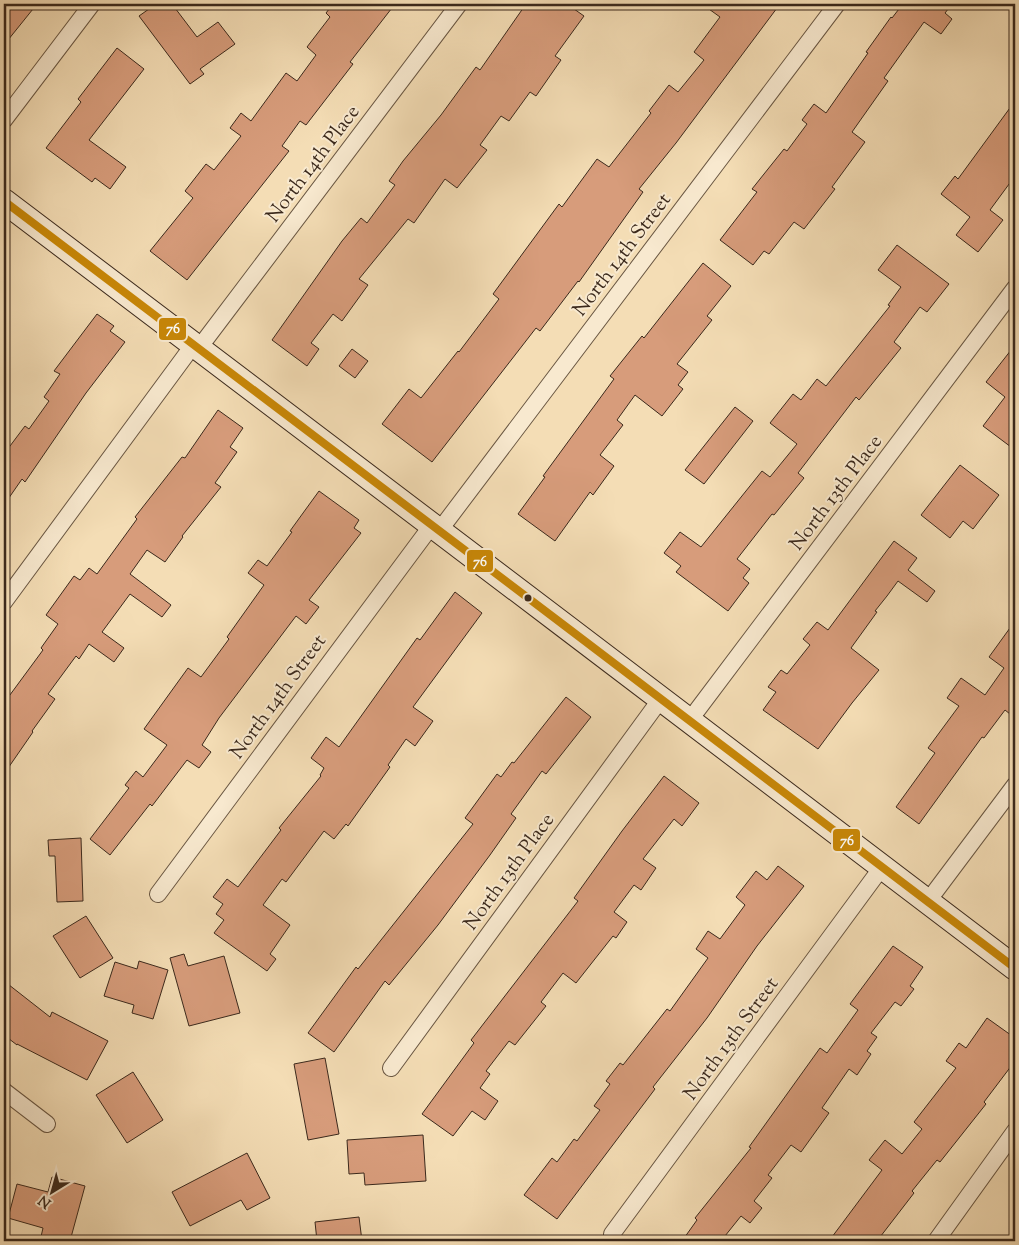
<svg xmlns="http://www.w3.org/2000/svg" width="1019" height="1245" font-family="'Sorts Mill Goudy',serif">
<rect width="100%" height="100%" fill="#f4ddb5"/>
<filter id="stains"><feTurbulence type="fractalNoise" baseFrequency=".004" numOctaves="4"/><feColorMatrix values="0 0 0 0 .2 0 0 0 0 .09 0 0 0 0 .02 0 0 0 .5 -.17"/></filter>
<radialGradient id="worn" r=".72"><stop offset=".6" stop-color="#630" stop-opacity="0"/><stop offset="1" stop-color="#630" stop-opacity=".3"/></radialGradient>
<path fill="#d79c7b" stroke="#3b291c" d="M4 4H37L4 45Z
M156 4H172L197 37 218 22 235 44 200 69 204 74 190 84 139 16Z
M333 4H395L350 62 353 64 306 125 300 121 282 146 289 151 187 280 150 251 193 198 185 191 206 164 214 170 241 136 230 128 241 113 251 121 286 73 297 81 316 55 307 47 330 17 326 13Z
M526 4H567L584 16 555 56 561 60 536 96 530 92 509 121 501 116 480 145 487 150 457 188 445 179 414 223 408 219 359 279 368 285 342 321 333 314 311 343 319 349 307 366 272 340 342 241 361 218 367 223 395 185 389 181 403 161 441 115 476 67 480 70Z
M702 4H780L676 143 639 189 643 192 579 282 578 281 540 331 536 328 432 462 382 424 409 389 421 398 458 351 459 352 499 299 493 294 559 204 562 207 597 159 609 167 651 113 649 111 669 85 678 92 704 60 694 52 720 17Z
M899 4H952L945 13 952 19 941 34 924 22 884 78 888 81 852 132 865 142 832 187 835 189 804 229 794 222 769 254 764 251 753 265 720 240 757 192 752 189 784 149 787 151 807 124 802 120 814 104 826 113 868 53 866 52 891 17 892 18 902 5Z
M117 48 144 69 89 140 126 167 110 189 95 178 92 182 46 148 81 102 78 99Z
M1015 101V176L990 210 1003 220 978 252 956 235 970 217 941 194 955 176 958 179Z
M897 245 949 284 927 312 920 307 894 342 901 348 859 400 856 397 798 473 804 478 774 515 772 514 737 559 750 569 743 578 749 583 728 611 676 572 681 566 664 553 680 532 701 547 762 471 770 477 797 444 770 423 793 394 801 400 817 379 826 386 890 306 888 305 901 287 878 270Z
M703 263 731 286 707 316 712 320 677 364 688 372 678 385 683 389 662 416 635 395 617 420 623 425 600 455 614 466 593 495 590 492 555 541 518 514 545 477 543 476 614 379 610 376 642 336 644 338Z
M97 314 114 326 110 331 125 342 86 393 25 482 22 479 4 505V454L25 426 29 429 49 401 44 397 60 374 54 371Z
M1015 345V450L983 426 1005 397 986 382Z
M352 349 368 361 355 378 339 366Z
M735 407 753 421 704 484 685 470Z
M218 410 243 428 230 447 237 452 215 483 221 487 182 536 183 537 165 562 147 550 130 574 171 605 162 617 130 594 102 632 124 648 114 662 89 644 79 659 76 656 48 694 55 699 32 731 33 732 4 774V703L43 650 41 648 58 624 46 615 74 576 80 580 89 568 97 574 137 519 135 517 182 457 185 458Z
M960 465 999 495 973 529 963 521 950 538 921 515Z
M319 491 359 520 354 528 361 533 309 600 319 607 306 624 296 616 219 718 202 745 211 752 199 768 187 760 152 806 150 804 110 855 90 839 129 788 125 785 136 771 143 777 167 745 144 729 188 668 201 677 229 639 227 637 264 585 248 573 258 560 267 566 292 532 290 531Z
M894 541 917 558 908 570 935 591 927 602 898 581 887 596 875 611 877 612 851 648 879 670 852 703 818 749 763 710 776 692 768 687 781 670 787 674 810 645 803 639 817 622 828 630Z
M455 592 482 613 413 707 433 721 415 746 406 739 388 765 390 767 348 826 346 824 334 839 324 831 286 882 282 879 263 905 290 925 270 954 276 959 267 971 214 933 224 920 216 914 223 904 213 897 227 879 238 887 281 830 279 828 321 776 320 775 324 768 311 758 326 737 339 747 417 638 420 640Z
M1015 621V718L1005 710 984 738 982 737 919 824 896 807 935 753 928 748 959 706 947 698 961 678 985 695 1004 668 989 657Z
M566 697 591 717 546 774 542 771 511 814 516 818 490 855 438 925 389 985 385 981 334 1052 308 1033 356 967 358 969 473 824 465 818 497 774 501 777 512 762 514 763Z
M664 776 699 803 682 826 674 819 643 859 656 868 641 890 634 885 614 912 627 922 616 938 613 936 576 983 563 973 541 1002 546 1006 515 1045 509 1041 486 1071 490 1074 480 1088 498 1101 485 1120 472 1111 453 1136 422 1114 474 1043 471 1040 578 901 574 898 622 831Z
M81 838 83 901 57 902 55 856H49L48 840Z
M778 866 804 886 757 946 707 1018 653 1087 655 1089 557 1219 524 1195 552 1158 557 1162 574 1139 577 1141 600 1110 594 1106 610 1084 606 1081 620 1063 623 1065 667 1009 670 1011 708 958 696 949 708 931 720 939 745 905 736 897 756 871 767 880Z
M86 916 113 958 80 978 53 936Z
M893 946 923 967 910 986 914 989 901 1006 895 1002 871 1033 877 1037 867 1051 871 1054 857 1075 849 1069 822 1108 829 1113 801 1152 791 1145 768 1175 772 1178 754 1201 762 1208 750 1223 741 1216 721 1241H682L697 1220 695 1218 751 1148 749 1147 820 1048 827 1053 858 1010 850 1004Z
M184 954 188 966 224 956 240 1013 189 1026 170 958Z
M139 961 168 970 153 1019 132 1013 134 1005 104 996 115 962 137 969Z
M4 981 50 1017 52 1012 108 1041 87 1080 17 1044V1045L4 1035Z
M987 1018 1015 1038V1061L984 1102 986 1104 940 1162 937 1160 912 1191 914 1193 877 1241H829L882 1170 869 1160 885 1140 902 1154 922 1129 914 1122 956 1068 946 1061 959 1043 966 1048Z
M325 1058 339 1134 308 1140 294 1064Z
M133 1072 163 1120 127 1143 96 1095Z
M423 1135 426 1181 365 1185 364 1173 349 1174 347 1140Z
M247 1153 270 1198 247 1210 241 1200 190 1226 172 1192Z
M52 1177 85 1186 70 1241H40L43 1228 8 1218 17 1184 48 1192Z
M359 1217 362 1241H317L315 1222Z"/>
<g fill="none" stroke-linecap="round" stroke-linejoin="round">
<defs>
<path id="street" d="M4 120 92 4
M199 348 459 4
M439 531 837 4
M4 602 194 344
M689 721 1015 288
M158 894 432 525
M928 901 1015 785
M391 1068 660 700
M4 1091 47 1124
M612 1234 882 867
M936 1241 1015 1131"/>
<path id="secondary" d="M4 201C342 456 678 712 1015 968"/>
</defs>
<use href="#street" stroke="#695642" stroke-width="18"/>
<use href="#secondary" stroke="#3b291c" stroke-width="26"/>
<use href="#street" stroke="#f8e9cf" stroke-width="16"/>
<use href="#secondary" stroke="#f8e9cf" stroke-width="24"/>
<defs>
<path id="bus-1" d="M4 201C342 456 678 712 1015 968"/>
</defs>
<use href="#bus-1" stroke="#f8e9cf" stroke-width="11"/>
<use href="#bus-1" stroke="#c88707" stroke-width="8"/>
</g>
<circle fill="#3b291c" stroke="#f8e9cf" stroke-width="2" cx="528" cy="598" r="4.5"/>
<g text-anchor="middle" stroke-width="4" stroke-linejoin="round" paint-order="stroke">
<g font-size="20" fill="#3b291c" stroke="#f8e9cf">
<text transform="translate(312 163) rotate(-53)" y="7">North 14th Place</text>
<text transform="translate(621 254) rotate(-53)" y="7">North 14th Street</text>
<text transform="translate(835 492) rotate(-53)" y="7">North 13th Place</text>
<text transform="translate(277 696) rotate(-54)" y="7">North 14th Street</text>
<text transform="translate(508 871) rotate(-54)" y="7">North 13th Place</text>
<text transform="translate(730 1038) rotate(-54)" y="7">North 13th Street</text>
</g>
</g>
<g stroke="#f8e9cf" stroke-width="2">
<rect x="158" y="317" width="29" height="24" rx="5" fill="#c88707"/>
<rect x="466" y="549" width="28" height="24" rx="5" fill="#c88707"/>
<rect x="832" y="828" width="29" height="24" rx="5" fill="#c88707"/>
</g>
<g font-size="14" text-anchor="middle" font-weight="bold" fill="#fff">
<text x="173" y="333">76</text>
<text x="480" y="566">76</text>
<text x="847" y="845">76</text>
</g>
<rect width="1019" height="1245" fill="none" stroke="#f4ddb5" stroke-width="20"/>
<rect x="5" y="5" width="1009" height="1235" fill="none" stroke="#3b291c" stroke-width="2.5"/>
<rect x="10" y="10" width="999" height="1225" fill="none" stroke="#3b291c"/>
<g transform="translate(52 1192) rotate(217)" stroke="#f8e9cf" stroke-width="4" paint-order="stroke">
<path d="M0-4L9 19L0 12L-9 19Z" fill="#3b291c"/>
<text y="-8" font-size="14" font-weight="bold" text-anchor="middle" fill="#3b291c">N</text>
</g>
<rect width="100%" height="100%" filter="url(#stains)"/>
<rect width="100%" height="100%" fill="url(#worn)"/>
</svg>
